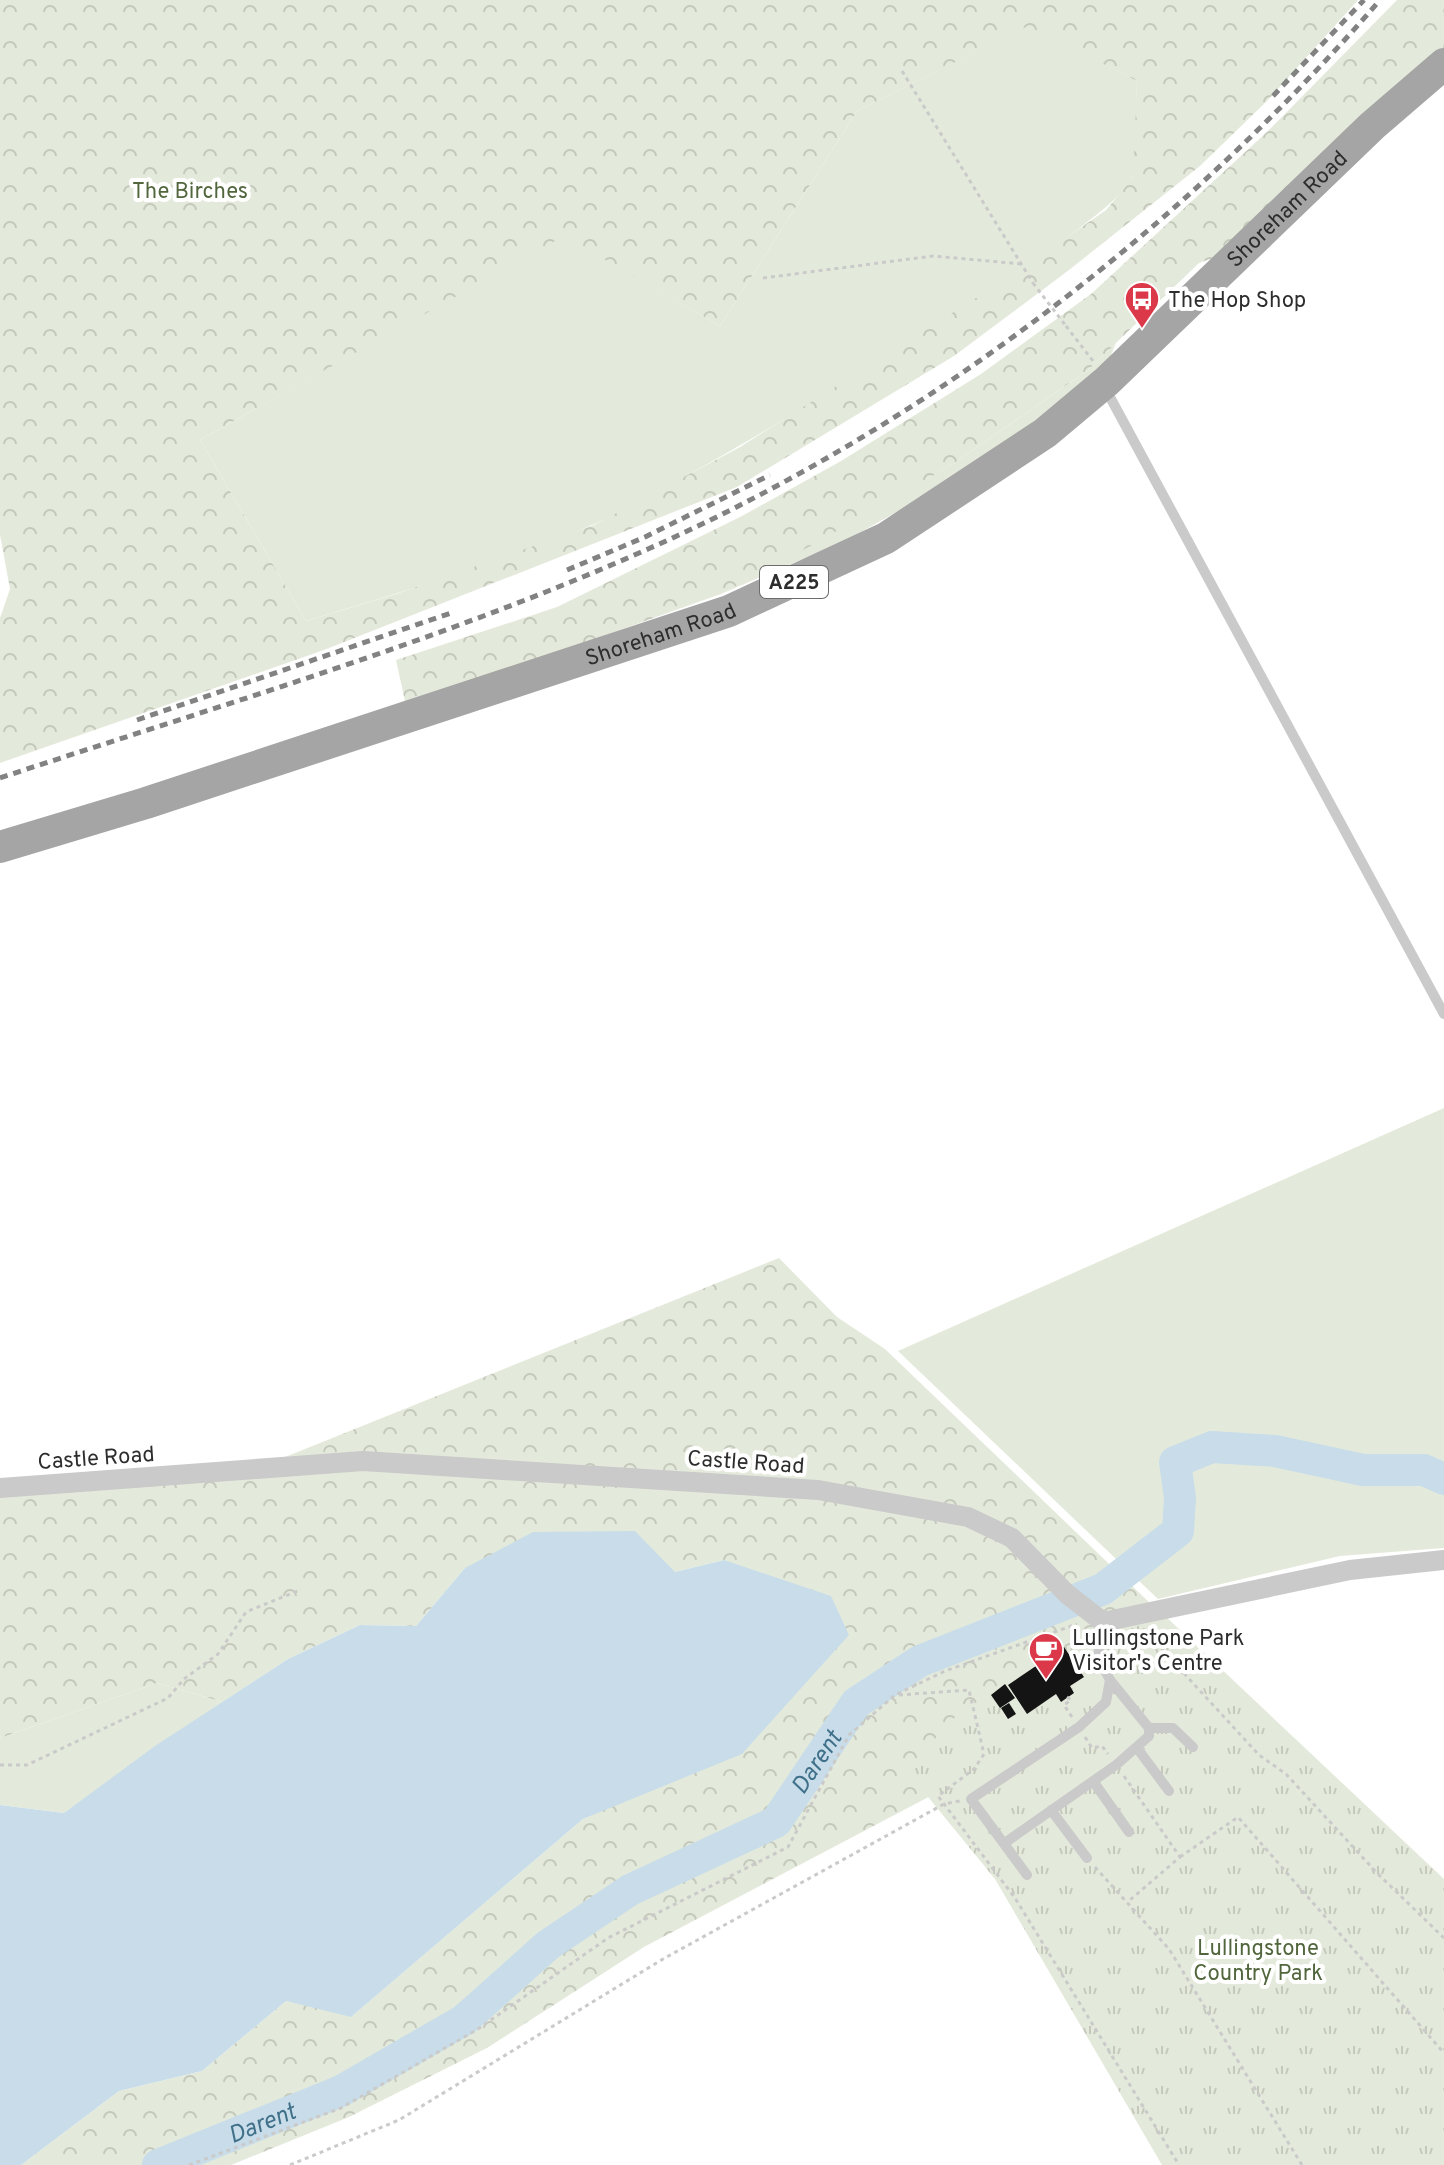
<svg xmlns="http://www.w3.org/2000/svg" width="1444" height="2165" font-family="Overpass,sans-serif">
<defs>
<pattern id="forest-crowns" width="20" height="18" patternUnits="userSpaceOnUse" patternTransform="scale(2)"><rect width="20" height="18" fill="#e4eadb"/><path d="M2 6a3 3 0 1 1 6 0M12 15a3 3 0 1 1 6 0" fill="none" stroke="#c4c9bc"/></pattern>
<pattern id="park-tufts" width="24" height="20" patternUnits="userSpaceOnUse" patternTransform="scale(2)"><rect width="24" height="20" fill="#e4eadb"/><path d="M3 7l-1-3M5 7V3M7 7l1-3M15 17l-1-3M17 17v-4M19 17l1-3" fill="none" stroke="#c4c9bc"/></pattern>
</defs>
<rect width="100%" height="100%" fill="#fff"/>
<path fill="#e4eadb" d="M1029 25 1137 81C1136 104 1139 158 1133 177 1117 227 663 497 592 525 500 563 402 592 306 621L200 440 564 235 720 326 857 111Z
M1116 343 1105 369 960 476 847 540 721 594 953 464 1088 370Z
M1444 1108V1548L1340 1556 1158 1599 898 1351Z
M157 1683 223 1702 64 1813 0 1805V1738Z"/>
<path fill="url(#forest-crowns)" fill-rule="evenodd" d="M0 0H1358L1267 101 1200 166 1069 270 954 356 737 487 324 650 0 763V618L10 589 0 535ZM1028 26 1137 81 1133 178 1106 210 1014 274 740 447 594 525 396 594 306 621 200 440 564 236 720 326 857 111Z
M1397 0H1444V49L1225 254 1199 263 1088 370 953 464 814 544 721 594 406 706 396 660 557 607 742 516 841 461 981 374 1091 294 1268 131Z
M779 1258 837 1317 885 1349 1153 1606 940 1791 644 1947 487 2048 349 2117 231 2165H21L119 2091 202 2071 286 2001 352 2016 583 1819 639 1793 724 1560 675 1572 465 1568 416 1626 360 1625 288 1659 223 1702 157 1683 0 1738V1490L248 1472Z"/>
<path fill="url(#park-tufts)" d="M1163 1614 1444 1879V2165H1162L995 1879 906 1770 959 1713 1073 1643 1094 1626Z"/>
<path fill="#c8dde9" d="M533 1532 635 1531 675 1572 724 1560 831 1596 849 1635 742 1754 583 1819 351 2017 286 2001 202 2071 119 2091 21 2165H0V1805L64 1813 155 1746 288 1659 360 1625 416 1626 465 1568Z"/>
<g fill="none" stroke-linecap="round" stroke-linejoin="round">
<path stroke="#c8dde9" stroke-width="32" id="s1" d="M158 2165 341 2091 464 2020 548 1945 630 1890 776 1822 856 1703 920 1661 1103 1589 1178 1531 1180 1498 1175 1462 1212 1447 1275 1451 1363 1470H1424L1444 1479"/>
</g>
<path fill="#141414" d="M1064 1647 1084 1677 1070 1686 1074 1693 1061 1702 1056 1694 1027 1714 1008 1685Z
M1005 1684 1015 1698 1000 1708 991 1695Z
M1009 1703 1016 1714 1008 1719 1001 1708Z"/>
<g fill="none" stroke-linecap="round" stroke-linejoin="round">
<path stroke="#cacaca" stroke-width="3" stroke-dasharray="4 4" stroke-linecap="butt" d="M902 71 1033 283
M763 278 933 256 1022 264
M1066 326 1093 361
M1146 1632 1259 1755 1286 1774 1377 1873 1444 1938
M899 1695 969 1690 984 1754 974 1769 938 1796 1015 1898 1179 2165
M1067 1697 1071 1700 1064 1705 1072 1717
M1085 1737 1092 1748 1102 1746 1108 1754
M0 1765H27L168 1698 184 1679 218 1654 246 1612 300 1590
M1124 1776 1180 1857 1130 1900
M1180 1857 1238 1817 1444 2053
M1095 1867 1169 1949 1302 2165
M189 2165 341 2108 478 2029 608 1938 788 1847 849 1735 895 1695 945 1671 1077 1624
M290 2165 399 2120 663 1959 944 1804 960 1801"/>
<path stroke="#cacaca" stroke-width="10" d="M1104 386 1444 1014
M1149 1728H1173L1193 1747
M1137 1748 1169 1791
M1093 1781 1129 1832
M1051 1810 1087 1858
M1006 1842 1116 1765 1149 1736V1728L1110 1680
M1027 1875 971 1799 1079 1727 1106 1702 1110 1680 1098 1657 1103 1622"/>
<path stroke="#cacaca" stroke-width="20" d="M0 1488 363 1461 818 1490 968 1517 1012 1538 1067 1594 1103 1622 1350 1570 1444 1560"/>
<path stroke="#a5a5a5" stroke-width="32" id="s2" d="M0 847 146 803 729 611 886 538 1045 433 1107 381 1372 126 1444 64"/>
<path stroke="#828282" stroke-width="5" stroke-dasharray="8 6" stroke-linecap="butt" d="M1273 96 1364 0
M567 570 645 537 770 475
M137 720 451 613
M0 778C217 706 439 642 648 549 924 427 1183 228 1380 0"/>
<path stroke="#cacaca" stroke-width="3" stroke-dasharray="4 4" stroke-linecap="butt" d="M1033 283 1066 326"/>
</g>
<defs>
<symbol id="bus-pin" viewBox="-11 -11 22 30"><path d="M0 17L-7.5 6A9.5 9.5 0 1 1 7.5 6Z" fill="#db3949" stroke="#fff"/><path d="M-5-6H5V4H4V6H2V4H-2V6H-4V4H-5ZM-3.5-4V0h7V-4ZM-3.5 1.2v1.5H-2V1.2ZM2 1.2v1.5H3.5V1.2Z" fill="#fff"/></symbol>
<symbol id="cafe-pin" viewBox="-11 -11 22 30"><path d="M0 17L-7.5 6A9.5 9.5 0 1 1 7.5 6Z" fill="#db3949" stroke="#fff"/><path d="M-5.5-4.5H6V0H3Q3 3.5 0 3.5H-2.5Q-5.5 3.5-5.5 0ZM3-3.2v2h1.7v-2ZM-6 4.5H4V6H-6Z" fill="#fff"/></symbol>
</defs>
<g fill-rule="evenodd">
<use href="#bus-pin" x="1122" y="279" width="40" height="54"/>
<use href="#cafe-pin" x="1026" y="1630" width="40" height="54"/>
</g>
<g text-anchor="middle" stroke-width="8" stroke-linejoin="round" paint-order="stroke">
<rect fill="#fff" stroke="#6c6c6c" stroke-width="2" x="760" y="566" width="68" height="32" rx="6"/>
<g font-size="20" font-weight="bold" fill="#2d2d2d">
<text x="794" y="589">A225</text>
</g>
<g font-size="22" fill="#52663d" stroke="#fff">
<text x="190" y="198">The Birches</text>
<text x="1258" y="1955">Lullingstone<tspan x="1258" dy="25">Country Park</tspan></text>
</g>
<g font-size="22" fill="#2d2d2d" stroke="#fff">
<text dy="8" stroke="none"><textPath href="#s2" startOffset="1460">Shoreham Road</textPath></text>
<text dy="8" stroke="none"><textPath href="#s2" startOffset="694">Shoreham Road</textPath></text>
<text transform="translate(96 1457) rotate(-4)" y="8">Castle Road</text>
<text transform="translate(746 1461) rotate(4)" y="8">Castle Road</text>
</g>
<g font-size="22" fill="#2d2d2d" stroke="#fff" text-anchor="start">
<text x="1168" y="307">The Hop Shop</text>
<text x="1072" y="1645">Lullingstone Park<tspan x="1072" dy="25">Visitor's Centre</tspan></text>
</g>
<g font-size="24" font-style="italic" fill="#40708a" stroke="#fff">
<text dy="8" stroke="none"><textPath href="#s1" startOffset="784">Darent</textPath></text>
<text dy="8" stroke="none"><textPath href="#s1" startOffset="112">Darent</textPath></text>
</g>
</g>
</svg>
